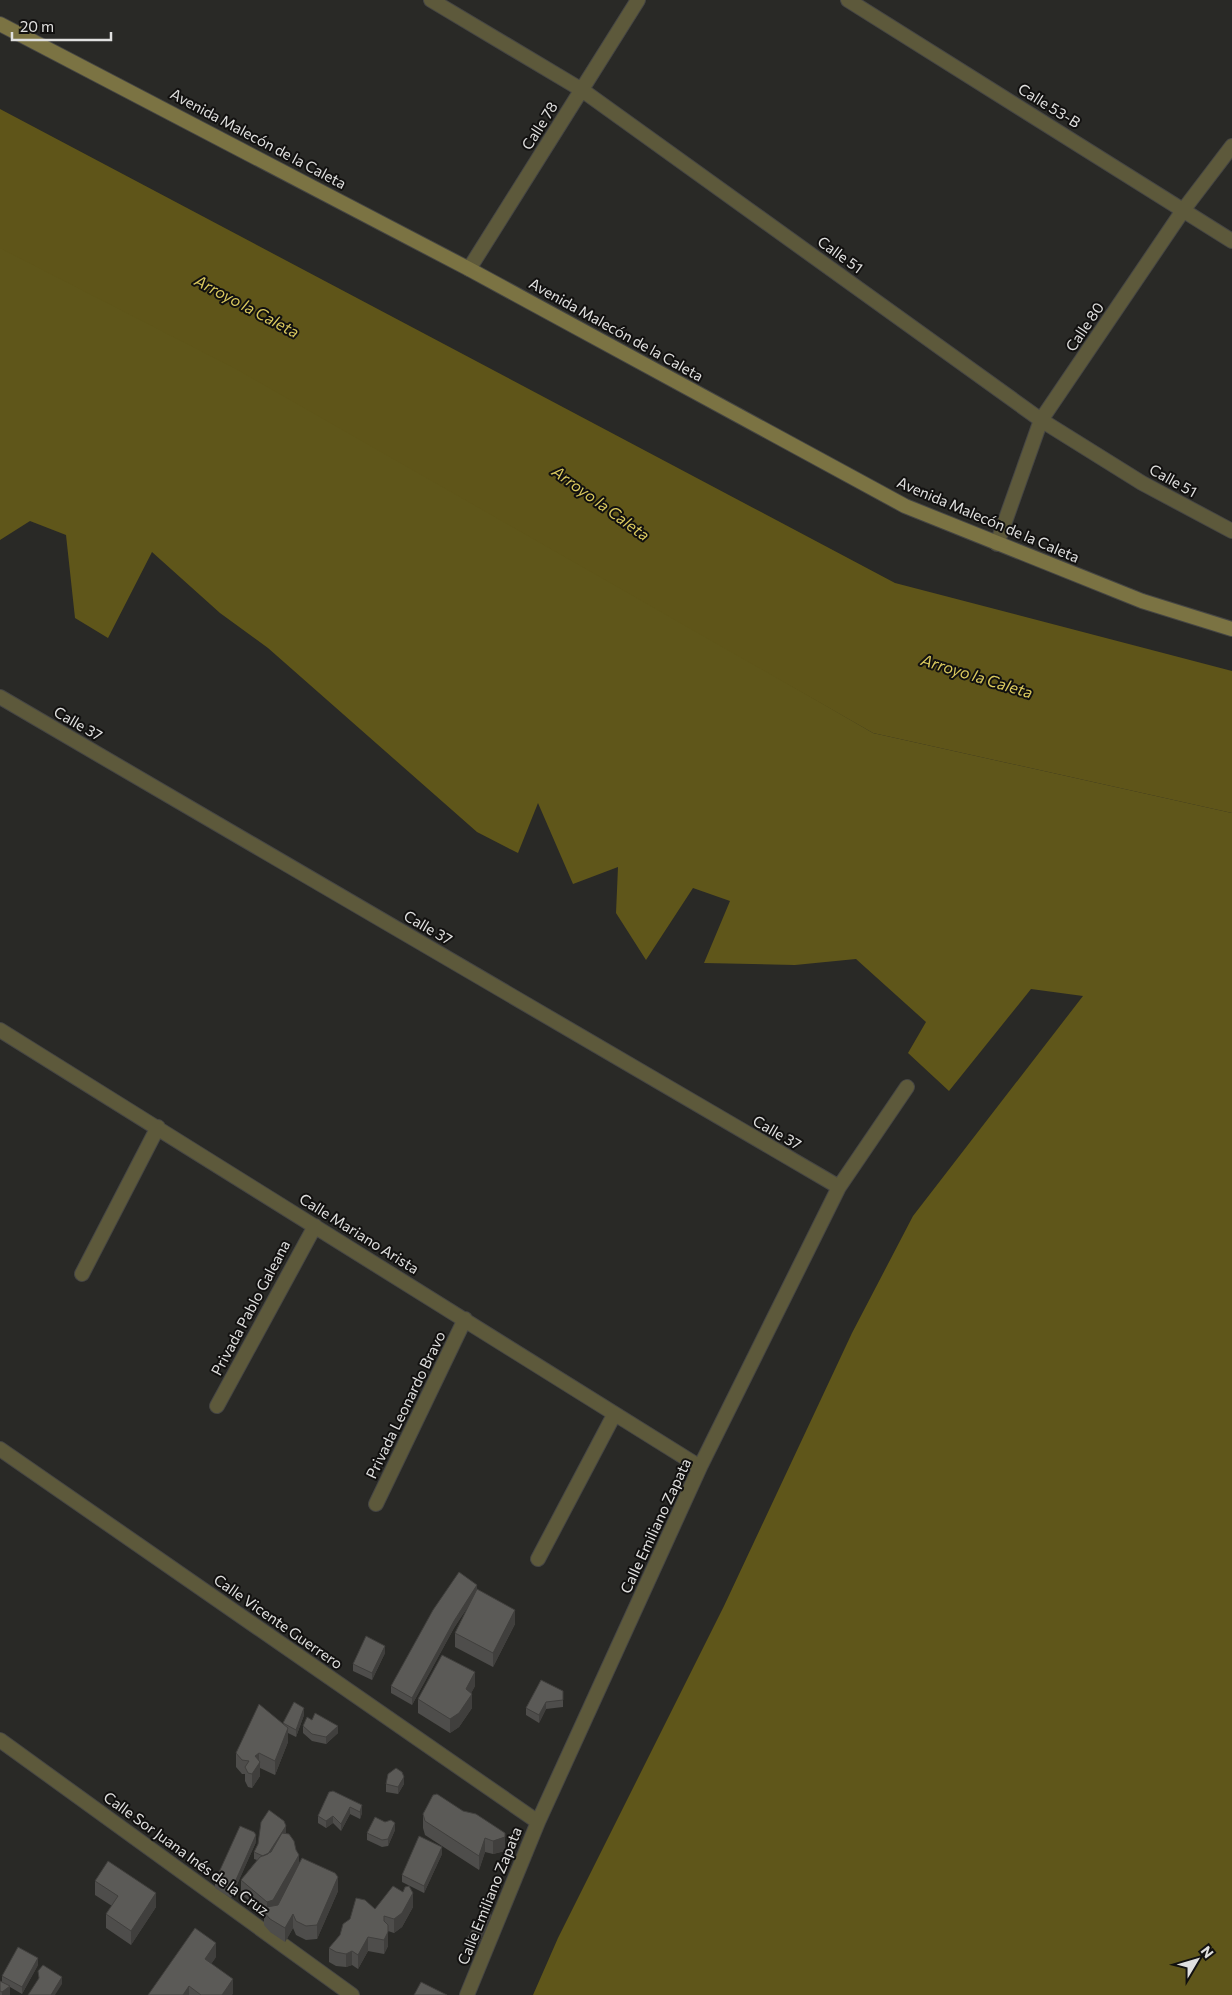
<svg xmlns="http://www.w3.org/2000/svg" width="1232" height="1995" font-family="Commissioner,sans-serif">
<rect width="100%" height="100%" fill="#292926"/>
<path fill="#5f561a" d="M0 225 873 733 1232 813V1995H533L558 1938 724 1606 852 1333 913 1216 1083 996 1031 989 949 1091 908 1053 926 1022 856 959 795 965 704 963 730 901 693 888 646 960 616 913 618 867 573 884 538 803 518 853 477 832 268 648 220 613 152 552 108 638 75 618 66 535 30 521 0 540Z"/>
<path fill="#5f5519" d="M0 109 895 583 1232 671V813L873 733 236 369 0 248Z"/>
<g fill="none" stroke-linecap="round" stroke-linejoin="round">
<defs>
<path id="minor" d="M431 0 582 90 1041 420 1142 483 1232 531
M848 0 1232 241
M469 269 638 0
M997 544 1041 420 1184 209 1232 146
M0 697 839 1187
M0 1030 700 1467
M82 1274 158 1127
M217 1406 315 1226
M0 1449 538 1822
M376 1504 465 1319
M538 1559 614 1415
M0 1740 352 1995
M467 1995 538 1822 700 1467 839 1187 907 1087"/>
<path id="secondary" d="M0 24 469 269 905 506 1142 601 1232 629"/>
</defs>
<use href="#minor" stroke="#464644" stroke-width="16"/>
<use href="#secondary" stroke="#464644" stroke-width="16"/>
<use href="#minor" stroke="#5d593b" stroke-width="14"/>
<use href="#secondary" stroke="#7b7343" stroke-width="14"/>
</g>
<path fill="#4e4d4b" d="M477 1590 515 1624 493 1667 455 1647V1633L471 1602 454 1628 412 1705 391 1693V1686Z
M385 1653 372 1680 353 1671V1664Z
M541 1680 563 1700V1707L546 1709 539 1723 526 1715V1708Z
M475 1686 471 1693 472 1708 459 1727 450 1733 418 1713V1699Z
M304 1715 296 1737 288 1733V1742L275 1775 260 1768V1776L252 1788 248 1787 245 1781V1774H242L236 1767V1753L283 1724Z
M303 1726 338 1733 326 1744 312 1741 303 1733Z
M386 1784H404L398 1794 386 1792Z
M329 1792 362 1813 360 1819 350 1814 341 1831 333 1823 326 1828 318 1823V1816Z
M463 1811 505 1851 493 1854 485 1852 479 1870 425 1835 423 1828V1814Z
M395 1830 388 1846 382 1847 367 1840V1833Z
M285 1833 296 1850 299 1862 338 1891 317 1939 306 1940 296 1935 293 1928 285 1942 270 1932 264 1925V1913L241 1894V1880L257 1860 254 1859V1852L286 1833Z
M256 1842 231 1898 215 1888V1881Z
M442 1854 424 1893 402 1882V1875Z
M95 1881 156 1907 131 1945 106 1928V1914L112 1906 95 1895Z
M413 1907 402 1927 394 1933 388 1931V1946L384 1954 368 1951 358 1969 352 1965 346 1967 336 1966 329 1962V1948L340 1935 350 1919 375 1909Z
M491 1918 474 1953 467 1946V1939Z
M216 1957 211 1964 233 1993 232 1995H148Z
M38 1965 22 1994 10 1987V1995H0V1981L2 1982V1976Z"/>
<path fill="#403f3d" d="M477 1585V1592L454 1628 412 1705V1698L454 1621Z
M515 1610V1624L493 1667V1653Z
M385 1646V1653L372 1680V1673Z
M475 1672V1686L466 1703V1689Z
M472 1694V1708L459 1727 450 1733V1719Z
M546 1702V1709L539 1723V1715Z
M304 1708V1715L296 1737V1730Z
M338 1726V1733L326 1744V1737Z
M288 1728V1742L275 1775V1761Z
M259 1753V1763L260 1762V1776L252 1788V1774L255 1756Z
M404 1777V1784L398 1794V1787Z
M362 1805V1813L360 1819V1812Z
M350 1807V1814L341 1831V1824Z
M333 1816V1823L326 1828V1821Z
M395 1823V1830L388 1846V1839Z
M286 1826V1833L265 1864V1857Z
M256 1835V1842L231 1898V1891Z
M505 1837V1851L493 1854V1841Z
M485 1838V1852L479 1870V1856Z
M442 1847V1854L424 1893V1886Z
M299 1855V1869L273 1914 267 1916V1902Z
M338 1877V1891L317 1939V1925Z
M156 1893V1907L131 1945V1931Z
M413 1893V1907L402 1927 394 1933V1919Z
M491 1911V1918L474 1953V1946Z
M293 1914V1928L285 1942V1928Z
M388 1932V1946L384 1954V1940Z
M368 1937V1951L358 1969V1955Z
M216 1943V1957L205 1973V1959Z
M352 1951V1965L346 1967V1954Z
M38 1958V1965L22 1994V1987Z
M62 1977V1984L55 1995H51Z
M233 1979V1993L232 1995H222Z
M10 1986V1995H2V1992Z
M189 1986V1995H183Z"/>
<path fill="#5b5a57" stroke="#403f3d" d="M459 1572 477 1585 454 1621 412 1698 391 1686 433 1610Z
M477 1589 515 1610 493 1653 455 1633Z
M366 1636 385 1646 372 1673 353 1664Z
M442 1655 475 1672 466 1689 472 1694 459 1713 450 1719 418 1699Z
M541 1680 563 1691V1700L546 1702 539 1715 526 1708Z
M294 1702 304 1708 296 1730 283 1723Z
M259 1704 288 1728 275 1761 259 1753 255 1756 260 1762 252 1774 248 1773 245 1767 249 1761 242 1760 236 1753Z
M315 1713 338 1726 326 1737 312 1734 303 1726 307 1717 312 1720Z
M396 1768 402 1772 404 1777 398 1787 386 1784 388 1774Z
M333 1791 362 1805 360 1812 350 1807 341 1824 333 1816 326 1821 318 1816 329 1792Z
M437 1794 463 1811 476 1814 505 1833V1837L493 1841 485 1838 479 1856 425 1821 423 1814 433 1795Z
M269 1810 284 1821 286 1826 268 1854 263 1856 254 1852 258 1844 261 1822Z
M375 1817 385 1822 391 1820 395 1823 388 1839 382 1840 367 1833Z
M240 1826 254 1832 256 1835 231 1891 215 1881Z
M282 1833 289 1834 294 1841 296 1850 299 1855 273 1900 267 1902 241 1880 260 1857 271 1852Z
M419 1836 442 1847 424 1886 402 1875Z
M302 1858 335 1873 338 1877 317 1925 306 1926 296 1921 293 1914 285 1928 270 1919 264 1912 267 1907 278 1905Z
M108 1861 156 1893 131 1931 106 1914 118 1896 95 1881Z
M393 1886 403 1892 405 1887 409 1886 413 1893 402 1913 394 1919 384 1916V1921L388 1925V1932L384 1940 368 1937 358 1955 352 1951 346 1954 336 1952 329 1948 340 1935 343 1924 350 1919 356 1898 365 1900 375 1909Z
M486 1905 491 1911 474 1946 467 1939Z
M195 1928 216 1943 205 1959 233 1979 222 1995H201L189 1986 183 1995H148Z
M18 1947 38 1958 22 1987 2 1976Z
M43 1965 62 1977 51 1995H28L39 1978 38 1971Z
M0 1981 10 1986 2 1992 0 1991Z
M421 1982 447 1995H414Z"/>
<g text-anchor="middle" stroke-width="4" stroke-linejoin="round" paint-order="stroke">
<g font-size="15" fill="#e0e0df" stroke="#121110">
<text transform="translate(1049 106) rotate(32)" y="5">Calle 53-B</text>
<text transform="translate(540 126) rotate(-58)" y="5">Calle 78</text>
<text transform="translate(258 139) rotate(28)" y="5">Avenida Malecón de la Caleta</text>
<text transform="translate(840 255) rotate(36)" y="5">Calle 51</text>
<text transform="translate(1085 327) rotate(-56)" y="5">Calle 80</text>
<text transform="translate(616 330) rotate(29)" y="5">Avenida Malecón de la Caleta</text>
<text transform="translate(1173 481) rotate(29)" y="5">Calle 51</text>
<text transform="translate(988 520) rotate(23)" y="5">Avenida Malecón de la Caleta</text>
<text transform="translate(78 724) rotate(30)" y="5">Calle 37</text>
<text transform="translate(428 928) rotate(30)" y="5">Calle 37</text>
<text transform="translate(777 1133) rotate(30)" y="5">Calle 37</text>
<text transform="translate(359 1234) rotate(32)" y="5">Calle Mariano Arista</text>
<text transform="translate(251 1308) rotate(-62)" y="5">Privada Pablo Galeana</text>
<text transform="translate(406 1405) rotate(-64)" y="5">Privada Leonardo Bravo</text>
<text transform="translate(656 1526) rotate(-65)" y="5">Calle Emiliano Zapata</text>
<text transform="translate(278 1622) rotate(35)" y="5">Calle Vicente Guerrero</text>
<text transform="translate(186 1854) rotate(36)" y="5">Calle Sor Juana Inés de la Cruz</text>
<text transform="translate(490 1896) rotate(-68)" y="5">Calle Emiliano Zapata</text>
</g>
<g font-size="16" font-style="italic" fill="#dac95e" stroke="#121110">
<text transform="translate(247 306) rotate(28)" y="6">Arroyo la Caleta</text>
<text transform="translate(601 503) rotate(36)" y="6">Arroyo la Caleta</text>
<text transform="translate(977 676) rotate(17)" y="6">Arroyo la Caleta</text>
</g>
</g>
<g transform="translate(1197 1960) rotate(52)" stroke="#121110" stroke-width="4" paint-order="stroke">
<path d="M0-4L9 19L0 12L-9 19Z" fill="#e0e0df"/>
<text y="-8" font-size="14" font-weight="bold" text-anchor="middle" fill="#e0e0df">N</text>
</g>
<path d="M12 32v8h99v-8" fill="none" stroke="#e0e0df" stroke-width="2.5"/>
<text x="20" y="32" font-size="15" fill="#e0e0df" stroke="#121110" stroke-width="4" paint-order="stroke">20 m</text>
</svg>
